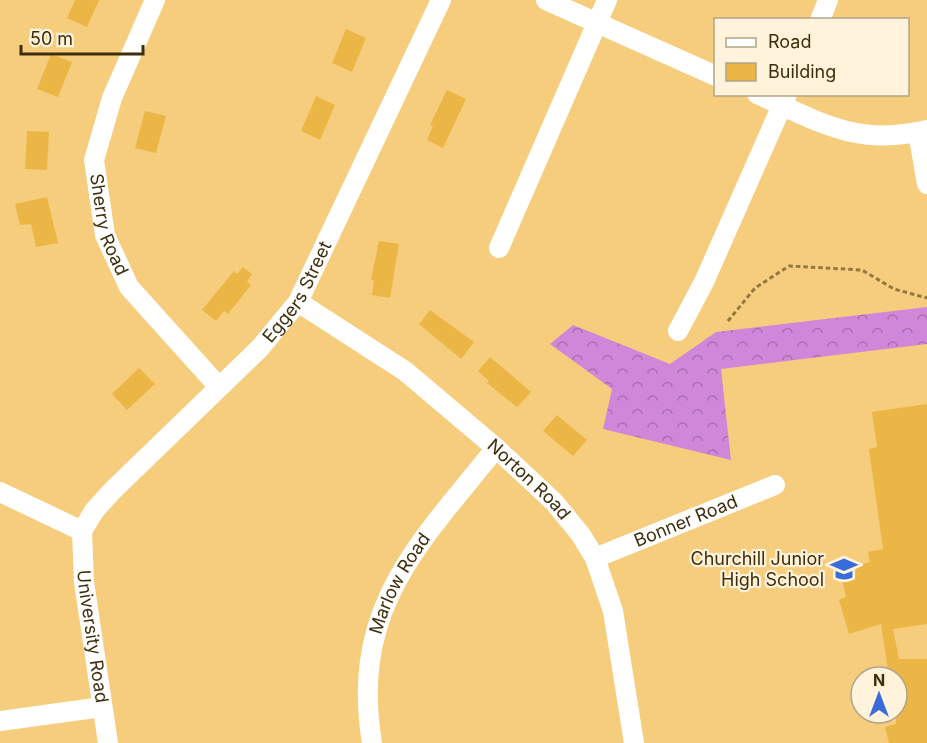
<svg xmlns="http://www.w3.org/2000/svg" width="927" height="743" font-family="Inter,sans-serif">
<defs>
<pattern id="forest-crowns" width="20" height="18" patternUnits="userSpaceOnUse" patternTransform="scale(1.5)"><rect width="20" height="18" fill="#d087d9"/><path d="M2 6a3 3 0 1 1 6 0M12 15a3 3 0 1 1 6 0" fill="none" stroke="#aa6fae"/></pattern>
</defs>
<rect width="100%" height="100%" fill="#f6cd7c"/>
<path fill="url(#forest-crowns)" d="M927 307V344L721 369 731 460 603 429 612 389 550 344 573 325 670 364 716 332Z"/>
<path fill="#ebb646" d="M75 0H99L87 27 67 18Z
M346 29 366 38 352 72 332 63Z
M51 54 72 62 58 97 37 89Z
M447 90 466 99 443 148 427 140 433 126 430 125Z
M316 96 335 105 320 140 301 131Z
M145 111 166 116 156 153 135 148Z
M27 131 49 132 47 170 25 169Z
M47 197 58 243 36 247 31 224 20 225 15 204Z
M379 241 399 244 390 298 372 295 374 280H371Z
M243 267 252 274 247 282 251 285 228 314 224 311 216 321 202 310 234 271 237 274Z
M430 310 474 342 461 359 419 324Z
M490 357 531 392 517 407 487 383 489 381 478 371Z
M139 368 155 384 127 410 112 394Z
M927 404V624L893 629 899 659H927V743H889L885 727 896 724 897 677H889L881 624 849 634 839 600 846 597 840 570 870 562 868 552 883 549 869 449 877 447 872 412Z
M557 415 587 440 573 456 543 431Z"/>
<g fill="none" stroke-linecap="round" stroke-linejoin="round">
<path stroke="#947840" stroke-width="3" stroke-dasharray="4.5 3" stroke-linecap="butt" d="M728 321 755 288 789 266 862 270 894 289 927 298"/>
<g stroke="#fff" stroke-width="20">
<path id="s1" d="M155 0 112 98 94 160 105 235 129 287 219 387"/>
<path d="M546 0 716 76"/>
<path d="M820 20 828 0"/>
<path d="M757 94C819 122 857 147 927 130"/>
<path d="M918 132 927 184"/>
<path d="M499 248 607 0"/>
<path id="s2" d="M298 302 405 371 496 448 554 502 581 535 595 558 613 611 634 743"/>
<path d="M678 331 704 282 787 94"/>
<path d="M0 492 82 531"/>
<path id="s3" d="M82 531 94 511 112 491 260 348 298 302 441 0"/>
<path id="s4" d="M82 531 84 582 108 743"/>
<path id="s5" d="M595 558 775 485"/>
<path d="M0 721 102 707"/>
<path id="s6" d="M372 743C350 608 418 545 496 448"/>
</g>
</g>
<defs>
<symbol id="school-bare" viewBox="-9 -9 18 18"><path d="M0-5L7-2L0 1L-7-2ZM-4 1L0 2.5L4 1V4Q0 6-4 4Z" fill="#386cdb" stroke="#fff3dc" stroke-width="2.5" paint-order="stroke"/></symbol>
</defs>
<g fill-rule="evenodd">
<use href="#school-bare" x="825" y="550" width="38" height="38"/>
</g>
<g text-anchor="middle" stroke-width="4.5" stroke-linejoin="round" paint-order="stroke">
<g font-size="18" fill="#3f2e0b" stroke="#fff3dc">
<text dy="6" stroke="none"><textPath href="#s1" startOffset="238">Sherry Road</textPath></text>
<text dy="6" stroke="none"><textPath href="#s3" startOffset="324">Eggers Street</textPath></text>
<text dy="6" stroke="none"><textPath href="#s2" startOffset="292">Norton Road</textPath></text>
<text dy="6" stroke="none"><textPath href="#s5" startOffset="98">Bonner Road</textPath></text>
<text dy="6" stroke="none"><textPath href="#s6" startOffset="166">Marlow Road</textPath></text>
<text dy="6" stroke="none"><textPath href="#s4" startOffset="106">University Road</textPath></text>
</g>
<g font-size="18" fill="#3f2e0b" stroke="#fff3dc" text-anchor="end">
<text x="824" y="565">Churchill Junior<tspan x="824" dy="21">High School</tspan></text>
</g>
</g>
<rect x="714" y="18" width="195" height="78" fill="#fff3dc" stroke="#b2a488" stroke-width="1.5"/>
<rect x="726" y="38" width="30" height="9" fill="#ffffff" stroke="#b2a488" stroke-width="1.5"/>
<text x="768" y="48" font-size="18" fill="#3f2e0b">Road</text>
<rect x="726" y="63" width="30" height="18" fill="#ebb646" stroke="#b2a488" stroke-width="1.5"/>
<text x="768" y="78" font-size="18" fill="#3f2e0b">Building</text>
<g transform="translate(879 695)"><circle r="28" fill="#fff3dc" stroke="#b2a488" stroke-width="1.5"/>
<path d="M0-4.5L10 22L0 15L-10 22Z" fill="#386cdb"/>
<text y="-9" font-size="16" font-weight="bold" text-anchor="middle" fill="#3f2e0b">N</text>
</g>
<path d="M21 45v9h122v-9" fill="none" stroke="#3f2e0b" stroke-width="3"/>
<text x="30" y="45" font-size="18" fill="#3f2e0b" stroke="#fff3dc" stroke-width="4.5" paint-order="stroke">50 m</text>
</svg>
